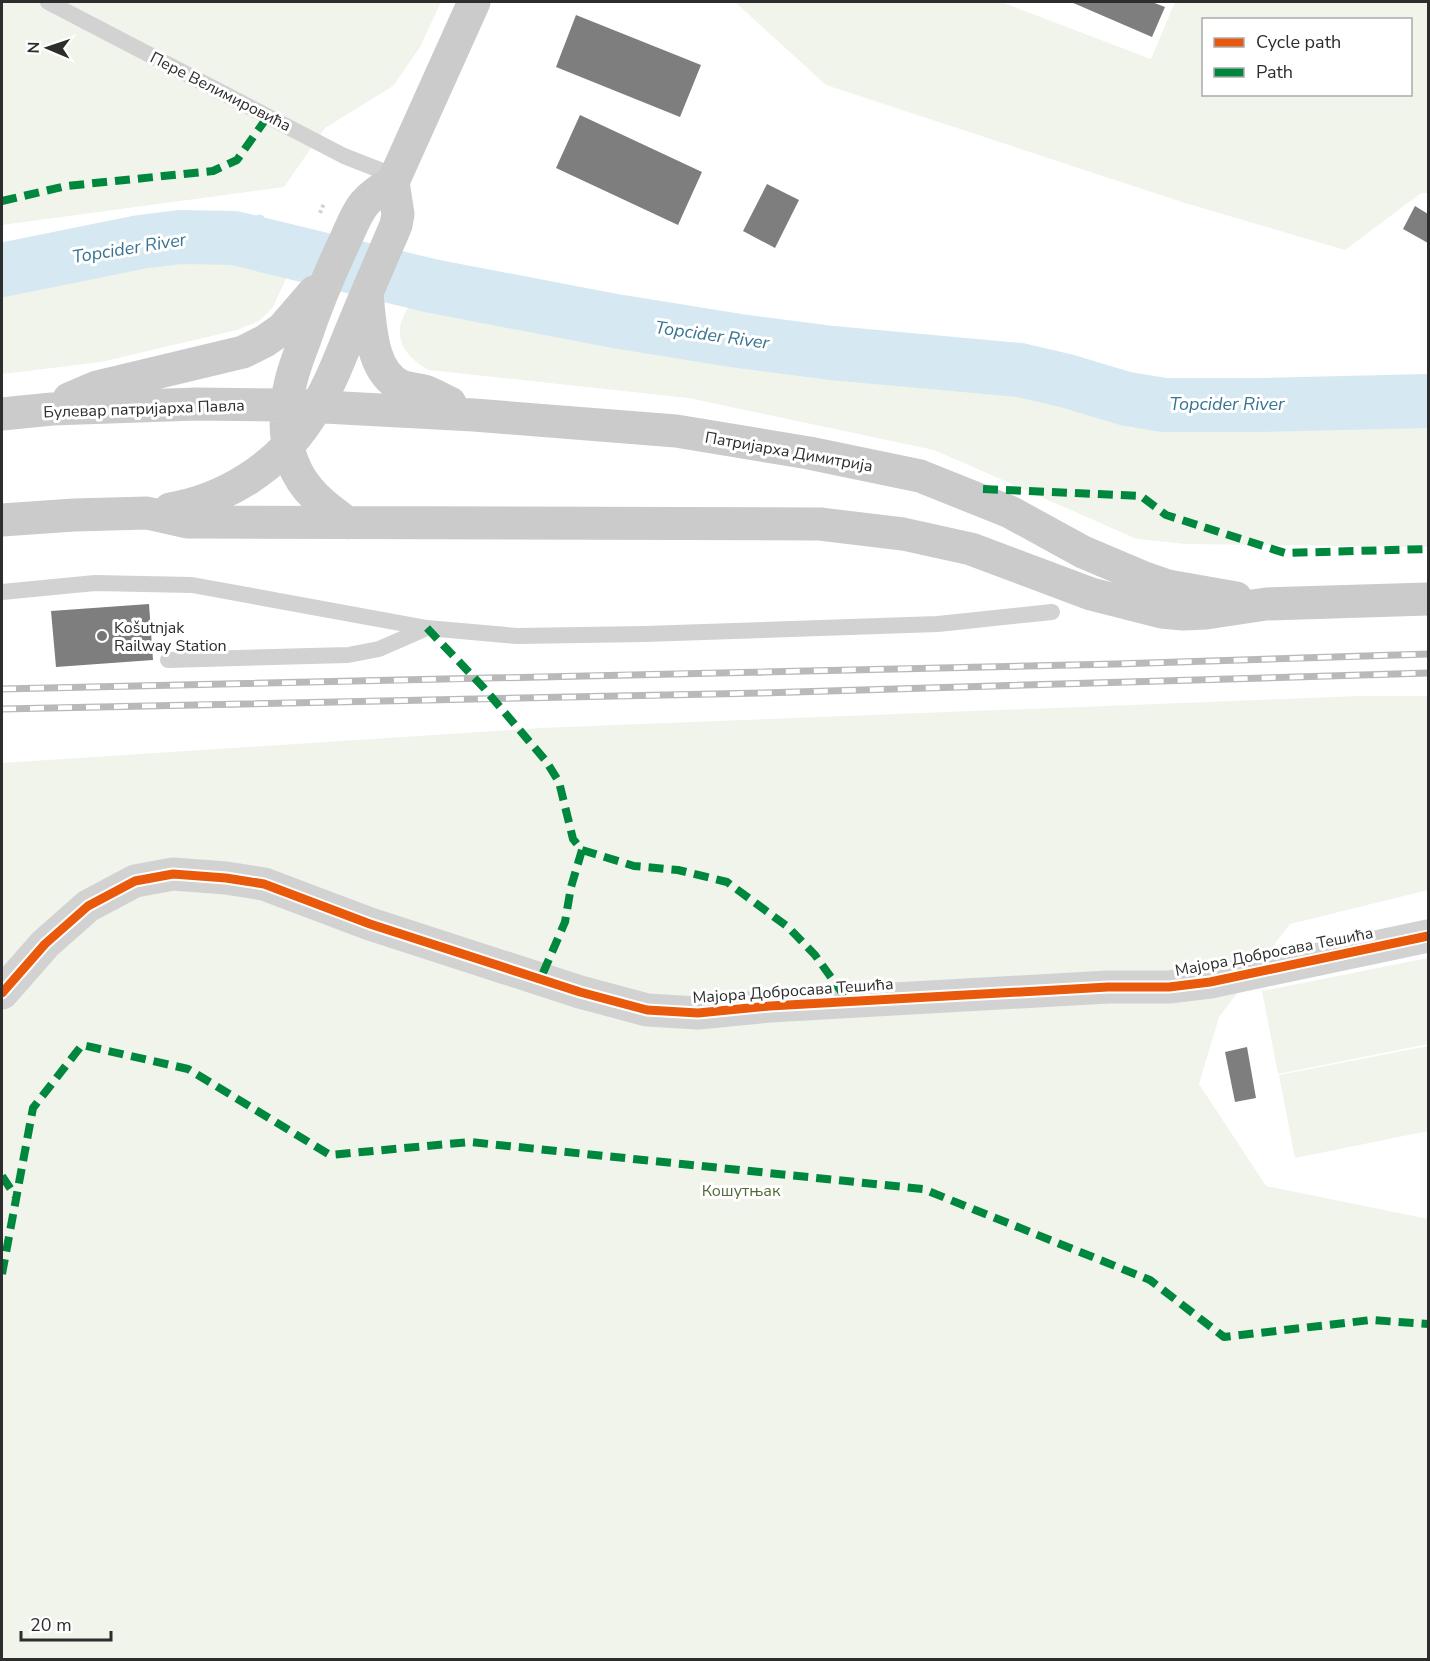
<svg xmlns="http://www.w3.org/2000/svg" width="1430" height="1661" font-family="'Nunito Sans',sans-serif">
<rect width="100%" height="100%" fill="#fff"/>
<path fill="#f0f4ea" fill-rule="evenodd" d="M2 2H441L420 47 393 86 325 128 284 187 2 225Z
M735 2H1001L1151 59 1175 2H1428V193H1421L1345 250 1185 203 826 85ZM1204 20H1410V94H1204Z
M174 253 206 254 290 270 273 307 259 321 237 330 101 362 2 374V288L76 270Z
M412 300 684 354 1031 393 1069 402 1132 428 1428 423V547L1186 544 1137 539 934 450 689 398 429 370C412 361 395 345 401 323 403 315 409 307 412 300Z
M1359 696H1428V890L1290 924 1219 1017 1199 1084 1266 1186 1428 1219V1659L2 1660V763L541 728Z
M1428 958V1044L1278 1074 1262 991Z
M1428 1046V1131L1295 1158 1279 1075Z"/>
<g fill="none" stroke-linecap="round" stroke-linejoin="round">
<path stroke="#d6e9f2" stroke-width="9" d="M200 238 260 219"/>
<path stroke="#d6e9f2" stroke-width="54" d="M2 270 140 242 180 237 234 238 432 286 615 321 739 341 832 353 1020 370 1067 381 1127 399 1164 405H1261L1428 401"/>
</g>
<path fill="#7e7e7e" d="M1071 2H1152L1165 7 1152 37Z
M576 15 701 65 680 117 556 67Z
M580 115 702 172 678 225 556 168Z
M767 184 799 200 775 248 743 231Z
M1415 206 1428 214V243L1403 229Z
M149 604 153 660 56 667 51 611Z
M1247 1047 1256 1098 1235 1102 1225 1052Z"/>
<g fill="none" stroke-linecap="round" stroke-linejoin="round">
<path stroke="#d2d2d2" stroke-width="4" stroke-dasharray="3 3" stroke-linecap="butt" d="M320 213 324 203"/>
<path stroke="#d2d2d2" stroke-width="16" d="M48 2 344 156 395 176
M2 592 95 583 192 585 427 628 517 636 645 634 938 624 1052 612
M168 660 348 655 379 649 427 628"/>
<path stroke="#d2d2d2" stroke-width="33" d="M2 993 45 944 88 906 135 881 173 874 226 878 264 884 370 924 580 992 647 1010 698 1013 770 1006 1108 987H1169L1210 982 1428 936"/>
<path stroke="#cbcbcb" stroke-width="33" d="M367 296C371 325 370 371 401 386 408 389 416 389 424 391 433 394 441 399 450 403
M69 399 97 387 243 352 265 341 282 329 314 292
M2 414 52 409 197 404 287 405 474 415 676 431 809 453 920 476 1010 512 1083 552 1142 577 1168 586 1236 598
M170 509C225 500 277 467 308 420 328 391 340 358 353 326 367 292 382 258 396 225L398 214 393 182 474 2
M2 520 74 515 147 513 187 522 820 524 903 534 971 549 1091 594 1162 612 1183 614 1206 613 1266 604 1428 599
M348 523C325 507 303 490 293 463 286 446 285 422 287 404 289 382 296 363 304 342 315 309 328 277 343 245 350 231 355 215 364 204 372 194 383 188 393 182"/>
<defs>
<path id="rail" d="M2 689 1116 664 1428 654
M2 709 761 693 1428 673"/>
</defs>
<use href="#rail" stroke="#b9b9b9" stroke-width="7"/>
<use href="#rail" stroke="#fff" stroke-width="4.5" stroke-dasharray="14" stroke-linecap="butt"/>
<path stroke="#00873e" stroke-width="8" stroke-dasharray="15 8" stroke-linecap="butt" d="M2 201 66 186 213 171 237 160 268 116
M983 489 1141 496 1166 515 1285 553 1428 549
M427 628 483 687 546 761 559 782 573 839 582 850 571 887 565 922 540 980
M582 850 634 866 678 870 727 882 788 927 815 955 848 1001
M2 1176 16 1197
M2 1274 33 1108 82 1045 188 1069 330 1155 470 1142 923 1189 1150 1280 1224 1337 1371 1320 1428 1324"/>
<defs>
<path id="cycleway" d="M2 993 45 944 88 906 135 881 173 874 226 878 264 884 370 924 580 992 647 1010 698 1013 770 1006 1108 987H1169L1210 982 1428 936"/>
</defs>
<use href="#cycleway" stroke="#fff" stroke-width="13"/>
<use href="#cycleway" stroke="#e8590c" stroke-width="9"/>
</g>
<circle fill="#767676" stroke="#fff" stroke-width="2" cx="102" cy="636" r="6"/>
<g text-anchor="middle" stroke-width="6" stroke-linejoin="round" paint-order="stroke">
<g font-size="16" fill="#2d2d2d" stroke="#fff">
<text transform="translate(221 91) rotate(27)" y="6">Пере Велимировића</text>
<text transform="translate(144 408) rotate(-2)" y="6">Булевар патријарха Павла</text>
<text transform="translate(789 451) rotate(10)" y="6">Патријарха Димитрија</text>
<text transform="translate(1274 951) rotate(-11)" y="6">Мајора Добросава Тешића</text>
<text transform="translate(793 990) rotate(-4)" y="6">Мајора Добросава Тешића</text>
</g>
<g font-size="16" fill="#2d2d2d" stroke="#fff" text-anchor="start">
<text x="114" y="633">Košutnjak<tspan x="114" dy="18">Railway Station</tspan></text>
</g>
<g font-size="16" fill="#536a38" stroke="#fff">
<text x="741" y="1196">Кошутњак</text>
</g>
<g font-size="18" font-style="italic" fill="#377492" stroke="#fff">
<text transform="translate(129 248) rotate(-9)" y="6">Topcider River</text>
<text transform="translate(712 335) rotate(8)" y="6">Topcider River</text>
<text x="1227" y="410">Topcider River</text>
</g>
</g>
<rect width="1430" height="1661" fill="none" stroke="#2d2d2d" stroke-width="6"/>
<rect x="1202" y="18" width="210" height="78" fill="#ffffff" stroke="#ababab" stroke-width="1.5"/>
<rect x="1214" y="38" width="30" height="9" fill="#e8590c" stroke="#ababab" stroke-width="1.5"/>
<text x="1256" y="48" font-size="18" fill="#2d2d2d">Cycle path</text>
<rect x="1214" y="68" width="30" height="9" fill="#00873e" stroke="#ababab" stroke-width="1.5"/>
<text x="1256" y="78" font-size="18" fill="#2d2d2d">Path</text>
<g transform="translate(48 48) rotate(272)" stroke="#ffffff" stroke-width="4.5" paint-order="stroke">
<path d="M0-4.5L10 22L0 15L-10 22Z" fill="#2d2d2d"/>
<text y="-9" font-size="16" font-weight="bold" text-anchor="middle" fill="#2d2d2d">N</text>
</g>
<path d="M21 1631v9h90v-9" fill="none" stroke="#2d2d2d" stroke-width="3"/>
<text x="30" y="1631" font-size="18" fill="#2d2d2d" stroke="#ffffff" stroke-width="4.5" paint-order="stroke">20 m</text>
</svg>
